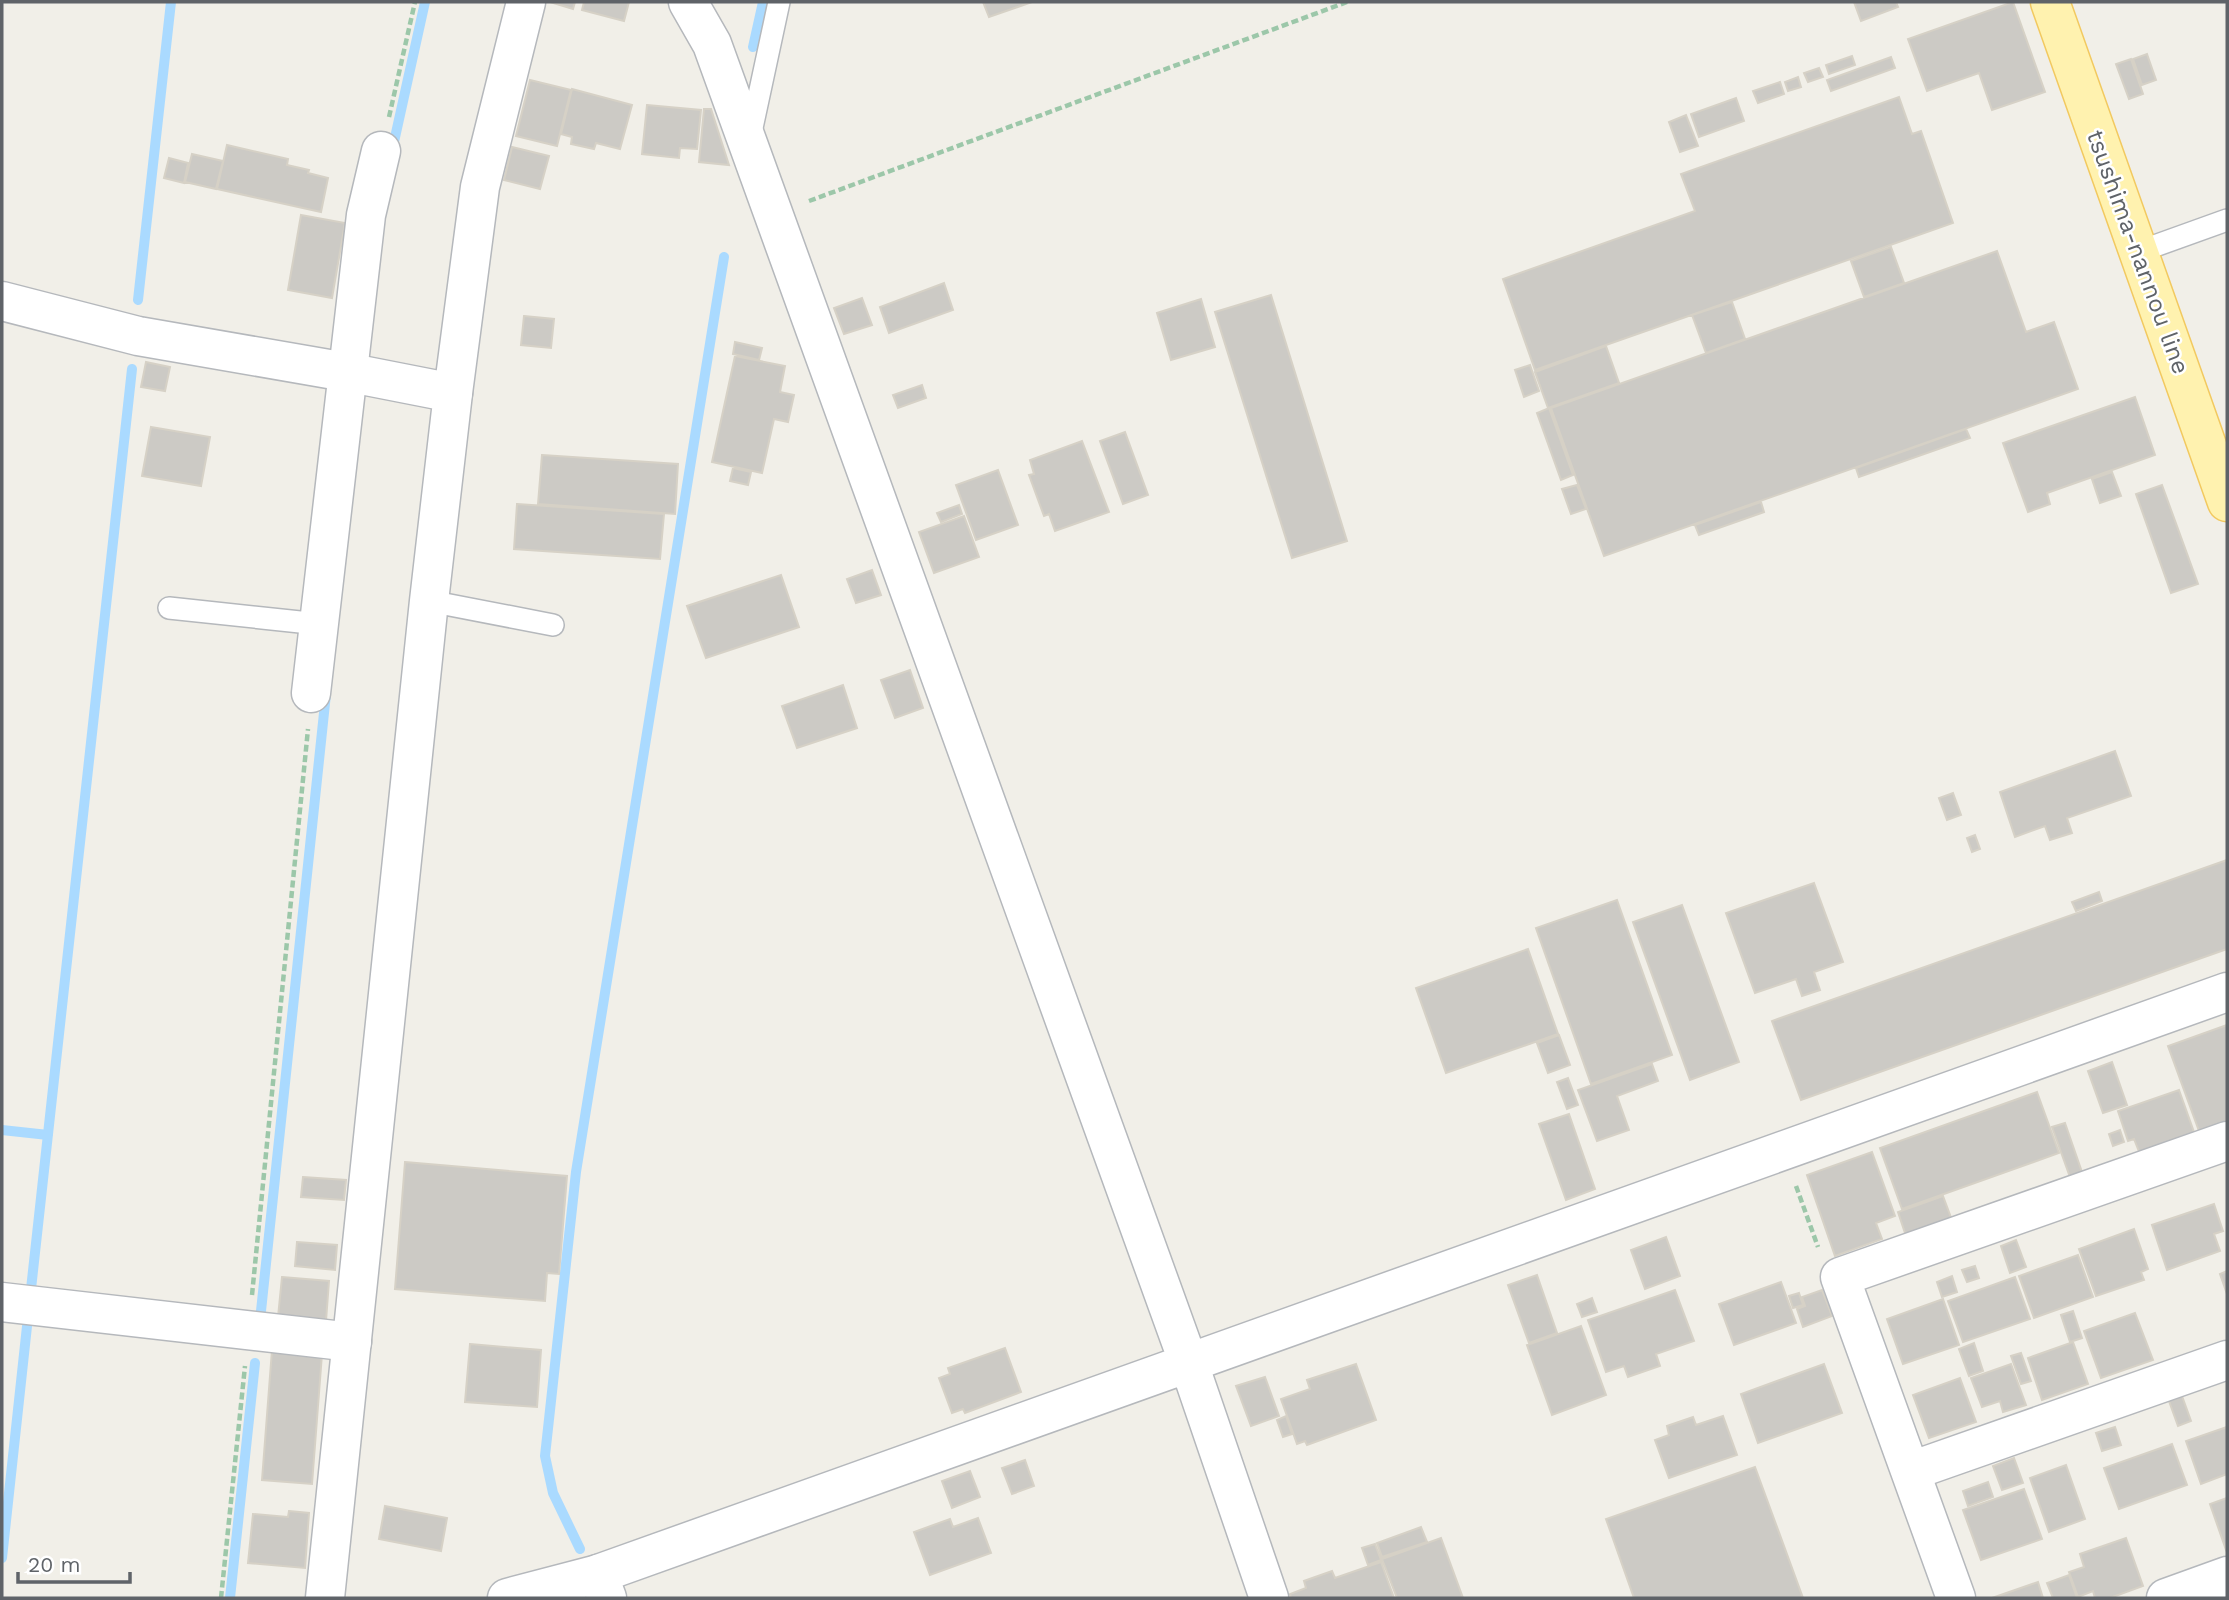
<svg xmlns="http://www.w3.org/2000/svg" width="2229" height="1600" font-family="'Work Sans',sans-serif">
<rect width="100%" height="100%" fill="#f1efe8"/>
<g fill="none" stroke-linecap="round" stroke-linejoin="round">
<path stroke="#aadaff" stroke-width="10" d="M753 47 763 2
M392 151 425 2
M138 300 171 2
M2 1130 48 1135
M31 1289 132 369
M261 1311 326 694
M580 1549 553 1493 545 1456 576 1172 724 257
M2 1558 28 1317
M230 1598 255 1363"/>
</g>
<path fill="#cccac5" stroke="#d6d1c6" stroke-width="2" d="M550 2H575L573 9Z
M584 2H629L624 21 582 10Z
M983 2H1032L989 17Z
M1854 2H1896L1898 7 1861 21Z
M2013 2 2045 92 1992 110 1979 73 1927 91 1908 39Z
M2147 54 2156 80 2142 85 2133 59Z
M1852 56 1855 65 1829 74 1826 65Z
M1891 57 1895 68 1831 91 1827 80Z
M2131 59 2143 94 2129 99 2116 64Z
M1819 68 1823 77 1808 82 1804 73Z
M1798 77 1801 87 1788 91 1785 82Z
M530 80 571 90 557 146 516 136Z
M1780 82 1784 94 1758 103 1753 91Z
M572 89 632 105 620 149 596 143 594 149 571 144 572 137 561 134Z
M1899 97 1912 134 1921 131 1953 223 1535 370 1503 279 1695 211 1681 174Z
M1736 98 1744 121 1699 137 1691 114Z
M647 105 701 110 697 149 680 148 679 158 642 154Z
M704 109H711L729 165 699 162Z
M1686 115 1698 146 1680 152 1669 122Z
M227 145 288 159 287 165 309 170 308 173 328 178 321 212 217 189Z
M512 147 549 156 540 189 504 180Z
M192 154 223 161 216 189 185 182Z
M169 158 188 163 184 183 164 178Z
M301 215 345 223 332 298 288 290Z
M1891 247 1904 283 1864 297 1851 261Z
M1997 251 2026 332 2054 322 2078 389 1604 556 1551 408Z
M944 283 953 310 889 333 880 307Z
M1271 295 1347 541 1292 558 1215 312Z
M862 298 872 325 844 334 834 308Z
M1201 299 1215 347 1171 360 1157 313Z
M1732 302 1745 339 1706 353 1692 315Z
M524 316 554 319 551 348 521 345Z
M735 342 762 348 759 360 733 354Z
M1606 346 1619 383 1548 408 1535 372Z
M735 356 785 366 780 392 794 395 788 422 774 419 762 473 712 462Z
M146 362 170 367 165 391 141 387Z
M1530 365 1539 391 1524 397 1515 370Z
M922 385 926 398 898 408 893 395Z
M2135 397 2155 455 2047 493 2050 504 2028 512 2003 443Z
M1549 408 1573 475 1561 480 1537 413Z
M151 427 210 437 201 486 142 476Z
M1966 429 1970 438 1859 477 1856 468Z
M1125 432 1148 495 1123 504 1100 441Z
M1082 441 1109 512 1055 531 1049 514 1044 516 1029 475 1034 474 1030 460Z
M542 455 678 464 675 514 538 504Z
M733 468 751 472 748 485 730 481Z
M998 470 1018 525 976 540 956 485Z
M2112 472 2121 496 2100 503 2092 479Z
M1577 485 1586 509 1571 514 1562 489Z
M2162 485 2198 584 2171 593 2136 494Z
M1761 502 1764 512 1699 535 1695 525Z
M517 504 664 514 660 559 514 549Z
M959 505 962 514 941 522 937 513Z
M964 516 979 557 934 573 919 532Z
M872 570 881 595 856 603 847 579Z
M781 575 799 627 706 658 687 606Z
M910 670 923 708 895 718 881 680Z
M843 685 857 728 797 748 782 706Z
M2115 751 2131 796 2067 818 2072 833 2050 840 2045 826 2015 837 2000 792Z
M1953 793 1961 815 1947 820 1939 798Z
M1975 835 1980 849 1972 852 1967 838Z
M2227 860V949L1801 1100 1772 1021Z
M1814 883 1843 962 1814 972 1820 990 1802 996 1796 979 1755 993 1726 913Z
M2099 892 2102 901 2076 911 2072 902Z
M1617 900 1672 1055 1591 1084 1536 928Z
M1682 905 1739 1062 1690 1080 1633 922Z
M1528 949 1558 1034 1446 1073 1416 988Z
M2227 1025V1121L2199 1131 2168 1046Z
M1559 1035 1570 1065 1548 1073 1537 1043Z
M2112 1062 2127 1105 2103 1113 2088 1071Z
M1652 1064 1658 1081 1617 1096 1629 1130 1597 1141 1578 1090Z
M1568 1078 1578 1105 1567 1109 1557 1082Z
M2179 1090 2195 1135 2140 1154 2134 1139 2128 1141 2118 1111Z
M2037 1092 2059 1153 1902 1209 1880 1148Z
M1569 1114 1595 1189 1566 1200 1539 1124Z
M2065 1123 2083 1175 2071 1180 2052 1127Z
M2120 1130 2124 1142 2113 1146 2109 1134Z
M1872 1152 1895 1216 1876 1223 1882 1239 1835 1256 1807 1175Z
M405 1162 567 1176 559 1274 547 1273 545 1301 395 1289Z
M303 1177 346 1180 344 1200 301 1197Z
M1943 1196 1953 1223 1907 1239 1898 1212Z
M2214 1204 2223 1231 2214 1234 2220 1251 2167 1270 2152 1225Z
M2134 1229 2148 1269 2141 1272 2144 1280 2096 1296 2079 1249Z
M1666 1237 1680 1276 1645 1289 1631 1250Z
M2016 1240 2026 1267 2010 1273 2001 1246Z
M297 1242 337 1245 335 1270 295 1266Z
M2078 1255 2093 1297 2034 1318 2019 1276Z
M1975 1266 1979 1278 1967 1282 1962 1270Z
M2227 1271V1294L2220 1274Z
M1537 1275 1557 1333 1529 1343 1508 1285Z
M1952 1276 1957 1292 1942 1297 1937 1282Z
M282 1277 329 1281 326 1321 278 1317Z
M2015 1277 2030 1319 1963 1342 1948 1301Z
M1781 1282 1796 1323 1734 1345 1719 1304Z
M1675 1290 1694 1341 1656 1354 1660 1366 1628 1377 1624 1366 1606 1372 1588 1320Z
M1822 1290 1832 1316 1803 1327 1797 1309 1805 1306 1802 1297Z
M1799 1293 1803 1305 1793 1308 1789 1296Z
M1592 1298 1597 1312 1582 1317 1577 1304Z
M1943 1299 1959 1345 1903 1364 1887 1319Z
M2073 1311 2082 1338 2070 1342 2061 1315Z
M2135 1313 2153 1360 2101 1378 2084 1331Z
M1581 1326 1606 1395 1552 1415 1527 1345Z
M2073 1342 2088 1384 2042 1400 2028 1358Z
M1974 1343 1983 1371 1969 1376 1959 1349Z
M470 1344 541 1350 537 1407 465 1402Z
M1005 1348 1021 1392 965 1413 963 1409 952 1413 939 1378 950 1374 948 1368Z
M272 1350 322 1354 312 1484 262 1480Z
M2021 1353 2031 1381 2021 1384 2011 1356Z
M1356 1364 1376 1420 1307 1445 1305 1441 1297 1444 1281 1399 1310 1389 1307 1380Z
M1824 1364 1842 1413 1758 1443 1741 1394Z
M2011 1364 2026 1405 2003 1412 2000 1401 1982 1407 1971 1378Z
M1265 1377 1279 1416 1251 1426 1236 1386Z
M1960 1378 1976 1422 1929 1438 1913 1395Z
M2182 1396 2191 1421 2178 1426 2169 1401Z
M1286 1416 1292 1434 1283 1437 1277 1420Z
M1723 1416 1737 1455 1669 1478 1655 1440 1669 1435 1667 1426 1693 1417 1696 1425Z
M2115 1427 2121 1445 2102 1451 2096 1433Z
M2227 1427V1474L2201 1484 2186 1441Z
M2172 1444 2187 1485 2119 1509 2104 1468Z
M2014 1458 2023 1483 2002 1490 1993 1466Z
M1025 1460 1034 1486 1012 1494 1002 1468Z
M2066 1465 2085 1519 2049 1532 2030 1478Z
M1755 1467 1803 1598H1634L1606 1519Z
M970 1471 980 1497 952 1508 942 1481Z
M1988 1482 1993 1497 1968 1506 1963 1491Z
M2024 1489 2042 1539 1981 1560 1963 1510Z
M2227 1498V1549L2226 1550 2210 1504Z
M385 1506 447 1518 441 1551 379 1539Z
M289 1511 309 1513 305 1568 248 1563 253 1514 288 1517Z
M978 1518 991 1553 930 1575 914 1532 950 1519 953 1527Z
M1421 1527 1427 1542 1382 1557 1377 1543Z
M1441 1538 1463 1598H1397L1382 1559Z
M2126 1538 2143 1586 2110 1598H2095L2093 1591 2078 1597 2069 1572 2084 1567 2080 1554Z
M1375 1544 1381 1560 1368 1565 1362 1548Z
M1381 1562 1394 1598H1291L1290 1594 1306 1588 1304 1581 1332 1571 1335 1578Z
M2069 1575 2077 1598H2053L2047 1583Z
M2038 1582 2043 1598H1992Z"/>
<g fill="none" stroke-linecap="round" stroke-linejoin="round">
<defs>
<path id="service" d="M750 137 779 2
M2138 252 2227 220
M429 601 553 625
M169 608 319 624"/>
<path id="minor" d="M453 393 480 187 526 2
M311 693 366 215 381 151
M2 1302 352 1342
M1911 1471 2227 1360
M598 1574 607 1598
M1956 1598 1840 1277 2227 1141
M2166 1598 2227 1576"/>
<path id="tertiary" d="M688 2 712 44 1189 1364 1269 1598
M2 301 138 336 346 372 453 393 429 601 325 1598
M507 1598 598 1574 2227 992"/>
<path id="primary" d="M2050 2 2227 502"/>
</defs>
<use href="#service" stroke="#b5b8bc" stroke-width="24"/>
<use href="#minor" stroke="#b5b8bc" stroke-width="41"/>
<use href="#tertiary" stroke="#b5b8bc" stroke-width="41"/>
<use href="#primary" stroke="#f2c960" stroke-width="41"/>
<path stroke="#9cc7a9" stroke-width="4.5" stroke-dasharray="7 3.5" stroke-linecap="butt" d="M389 117 415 2
M809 201 1347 2
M1796 1186 1818 1247
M252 1295 308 729
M221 1598 245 1366"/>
<use href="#service" stroke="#fff" stroke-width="21"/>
<use href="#minor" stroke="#fff" stroke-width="38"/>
<use href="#tertiary" stroke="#fff" stroke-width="38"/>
<use href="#primary" stroke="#fff2af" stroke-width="38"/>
</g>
<g text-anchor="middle" stroke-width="5" stroke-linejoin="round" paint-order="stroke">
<g font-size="24" fill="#5f6368" stroke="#fff">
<text transform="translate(2138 252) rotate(70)" y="8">tsushima-nannou line</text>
</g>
</g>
<rect width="2229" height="1600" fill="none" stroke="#5f6368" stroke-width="7"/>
<path d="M18 1572v10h112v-10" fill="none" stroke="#5f6368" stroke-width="3.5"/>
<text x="28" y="1572" font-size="21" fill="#5f6368" stroke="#ffffff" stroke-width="5" paint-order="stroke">20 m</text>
</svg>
